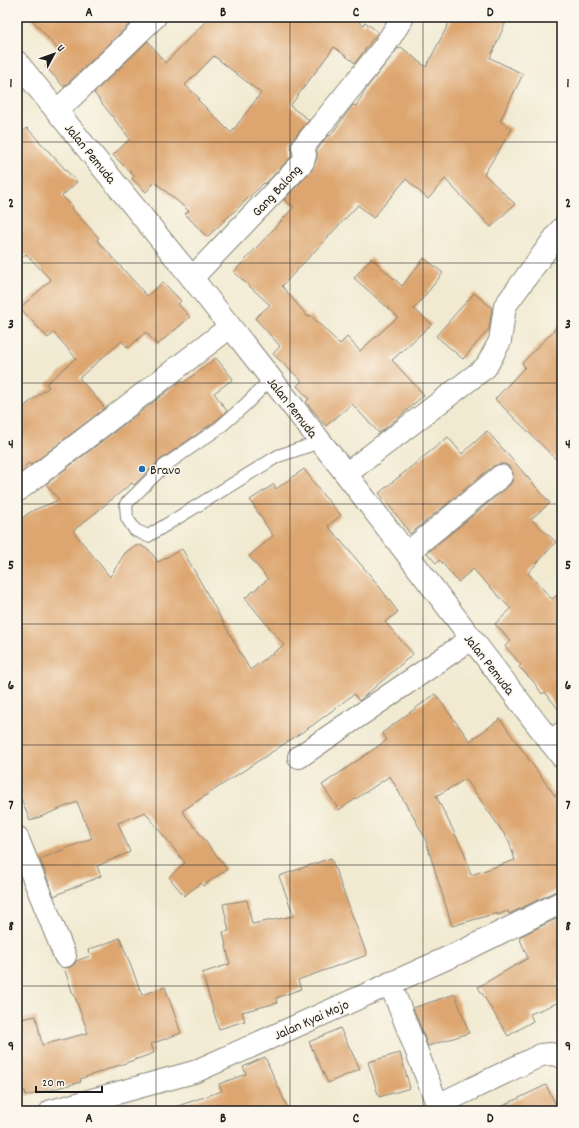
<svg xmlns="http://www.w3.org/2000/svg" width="579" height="1128" font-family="Dekko,sans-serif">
<rect width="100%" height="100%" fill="#fbf7ec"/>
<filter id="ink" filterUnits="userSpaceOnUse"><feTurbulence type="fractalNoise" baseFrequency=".025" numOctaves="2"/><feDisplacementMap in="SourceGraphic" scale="8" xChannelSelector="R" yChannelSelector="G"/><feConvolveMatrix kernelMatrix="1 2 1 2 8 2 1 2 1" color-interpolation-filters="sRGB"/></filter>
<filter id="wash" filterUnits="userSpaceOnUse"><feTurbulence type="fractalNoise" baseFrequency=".012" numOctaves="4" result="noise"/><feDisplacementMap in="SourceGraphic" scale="16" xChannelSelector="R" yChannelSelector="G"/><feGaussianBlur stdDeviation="0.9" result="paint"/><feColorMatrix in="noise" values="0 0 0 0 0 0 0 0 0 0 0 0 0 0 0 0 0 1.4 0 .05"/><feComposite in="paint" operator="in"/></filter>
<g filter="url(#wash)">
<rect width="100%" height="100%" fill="#f1ead1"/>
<g id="blocks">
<path fill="#dda670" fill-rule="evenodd" d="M30 17H137L64 87 45 66 60 52Z
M210 17H353L363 25 365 22 378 32 355 63 334 47 290 106 309 120 293 139 291 144 292 156 265 184 264 183 207 237 185 214 189 211 155 182 146 192 132 179 134 176 113 155 130 139 94 93 148 41 165 63ZM214 56 261 93 231 133 198 100 199 98 185 85Z
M452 17H508L490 58 523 74 500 121 512 129 484 174 515 204 491 227 445 179 428 199 406 179 373 218 358 205 282 286 308 317 310 315 340 344 347 337 360 351 398 317 395 315V314L354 278 371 258 402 286 424 258 443 273 414 309 432 324 392 360 424 395 398 418 379 433 352 404 326 426 306 402 309 399 297 386 302 381 273 354 280 346 255 318 270 305 234 272 294 207 284 200 312 170 317 158V150L328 135 330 136 353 105 356 106 368 86 398 48 400 49 401 47 426 67Z
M27 128 77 182 62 196 73 207 71 208 99 238 97 240 147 296 163 282 181 301 178 304 190 317 157 345 146 332 128 348 122 341 79 378 105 408 31 465 29 463 17 472V412L49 387 46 384 76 358 54 333 48 338 20 308 51 280 26 254 17 262V137Z
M474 293 492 308 489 329 463 359 436 336Z
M562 322V465L495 399 525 367 522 363Z
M216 358 233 379 214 393 227 411 214 422 160 460 138 481 134 485 132 483 73 531 110 577 125 553 133 547 140 545 149 550 158 562 182 549 250 670 284 645 245 598 268 579 249 556 273 536 250 500 274 484 276 489 304 469 323 495 341 515 328 526 375 581 398 612 385 622 413 654 359 701 354 694 313 725 182 811 227 869 203 886 201 883 184 896 169 877 185 863 145 812 118 823 130 852 97 866 101 876 54 896 40 859 92 838 77 802 30 821 17 788V529L19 522 26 515 34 510 59 500 46 484 181 381 183 383Z
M487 431 550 503 531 519 556 542 528 573 552 599 562 591V714L545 692 542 694 533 681 519 667 521 665 505 646 511 641 495 624 511 609 473 569 458 582 440 560 436 563 427 553 509 486 513 480V474L511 468 505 464H499L493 466 410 534 402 522 379 493 448 437 462 454Z
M435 694 470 741 500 719 555 796 562 792V890L556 891 509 914 508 911 497 915V913L452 926 425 838 410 810H409L390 776 339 810 322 785 387 740 382 733ZM466 779 509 841 515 860 471 875 464 852 436 796Z
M331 858 367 955 298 980 301 989 276 998 277 1003 242 1012 245 1021 219 1029 202 973 230 964 223 932 229 931 223 904 247 900 252 924 294 916 279 876Z
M562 916V978L556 981 562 993V1001L530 1014 533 1021 508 1036 478 987 528 958 519 937Z
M120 938 142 995 165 987 181 1033 151 1044 154 1053 80 1079 81 1082 26 1096 25 1091 17 1093V1020L36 1016 42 1045 88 1033 74 994H73L64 968 70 967 75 964 76 961 90 956 88 950Z
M455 994 469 1033 428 1046 413 1008Z
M340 1028 360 1069 328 1083 309 1042Z
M400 1053 410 1088 379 1097 368 1062Z
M265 1057 289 1111H172V1108L222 1091 219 1084 246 1074 243 1067Z
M546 1085 559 1111H492Z"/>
</g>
</g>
<g filter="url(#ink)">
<use href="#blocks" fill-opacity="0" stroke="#868376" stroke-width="1"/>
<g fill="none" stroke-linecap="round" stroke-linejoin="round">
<defs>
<path id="lane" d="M271 379 245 405 219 428 164 466 126 504 127 518 135 530 148 536 278 456 320 442"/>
<path id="street" d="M57 111 155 17
M192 278 303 162 305 155 303 147 384 47 403 17
M346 474 486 367 500 341 505 306 562 228
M17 491 230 327
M407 553 501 476
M550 742 562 733
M299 757 471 639
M17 837 65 956
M390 983 440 1111
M438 1105 541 1055C548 1054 556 1053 562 1057"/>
<path id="secondary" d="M51 1111 194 1072 465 950 562 902"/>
<path id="primary" d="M17 62 192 278 346 474 562 757"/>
</defs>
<use href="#lane" stroke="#868376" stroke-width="14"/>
<use href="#street" stroke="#868376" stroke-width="24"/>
<use href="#secondary" stroke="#868376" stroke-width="24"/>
<use href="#primary" stroke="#868376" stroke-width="24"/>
<use href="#lane" stroke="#fff" stroke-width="12"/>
<use href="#street" stroke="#fff" stroke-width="22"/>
<use href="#secondary" stroke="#fff" stroke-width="22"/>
<use href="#primary" stroke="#fff" stroke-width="22"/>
</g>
</g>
<path fill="none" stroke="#1c1c1c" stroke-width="1" stroke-opacity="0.55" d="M156 17V1111M290 17V1111M423 17V1111M17 142H562M17 263H562M17 383H562M17 504H562M17 624H562M17 745H562M17 865H562M17 986H562"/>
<circle fill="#1f6fb2" stroke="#fbf7ec" stroke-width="1.5" cx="142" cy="469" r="4"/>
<g text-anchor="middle" stroke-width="3" stroke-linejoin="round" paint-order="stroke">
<g font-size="14" fill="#1c1c1c" stroke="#fbf7ec">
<text transform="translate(91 153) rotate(51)" y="5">Jalan Pemuda</text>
<text transform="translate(276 190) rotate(-47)" y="5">Gang Balong</text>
<text transform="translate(293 407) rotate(52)" y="5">Jalan Pemuda</text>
<text transform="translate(490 664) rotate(52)" y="5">Jalan Pemuda</text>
<text transform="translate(311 1019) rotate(-24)" y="5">Jalan Kyai Mojo</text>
</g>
<g font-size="14" fill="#1c1c1c" stroke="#fbf7ec" text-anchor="start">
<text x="150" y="474">Bravo</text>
</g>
</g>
<rect width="579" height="1128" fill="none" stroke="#fbf7ec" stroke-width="44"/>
<g transform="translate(54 54) rotate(49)" stroke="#fbf7ec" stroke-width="3" paint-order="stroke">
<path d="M0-3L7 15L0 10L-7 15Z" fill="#1c1c1c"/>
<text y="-6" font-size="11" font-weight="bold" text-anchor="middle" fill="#1c1c1c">U</text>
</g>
<path d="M36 1086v6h66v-6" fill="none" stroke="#1c1c1c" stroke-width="2"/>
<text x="42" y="1086" font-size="12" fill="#1c1c1c" stroke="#fbf7ec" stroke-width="3" paint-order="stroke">20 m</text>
<rect x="22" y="22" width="535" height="1084" fill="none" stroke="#1c1c1c" stroke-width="1.5"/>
<g font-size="13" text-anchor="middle" font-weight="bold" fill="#1c1c1c">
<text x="89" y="16">A</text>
<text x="223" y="16">B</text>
<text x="356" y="16">C</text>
<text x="490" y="16">D</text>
<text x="11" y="87">1</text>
<text x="568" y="87">1</text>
<text x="11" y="207">2</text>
<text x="568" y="207">2</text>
<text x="11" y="328">3</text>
<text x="568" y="328">3</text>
<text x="11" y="448">4</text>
<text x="568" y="448">4</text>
<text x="11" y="569">5</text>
<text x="568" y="569">5</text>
<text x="11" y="689">6</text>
<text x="568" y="689">6</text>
<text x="11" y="809">7</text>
<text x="568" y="809">7</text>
<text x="11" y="930">8</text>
<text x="568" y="930">8</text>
<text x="11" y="1050">9</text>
<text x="568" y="1050">9</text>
<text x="89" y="1122">A</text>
<text x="223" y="1122">B</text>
<text x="356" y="1122">C</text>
<text x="490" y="1122">D</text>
</g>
</svg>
